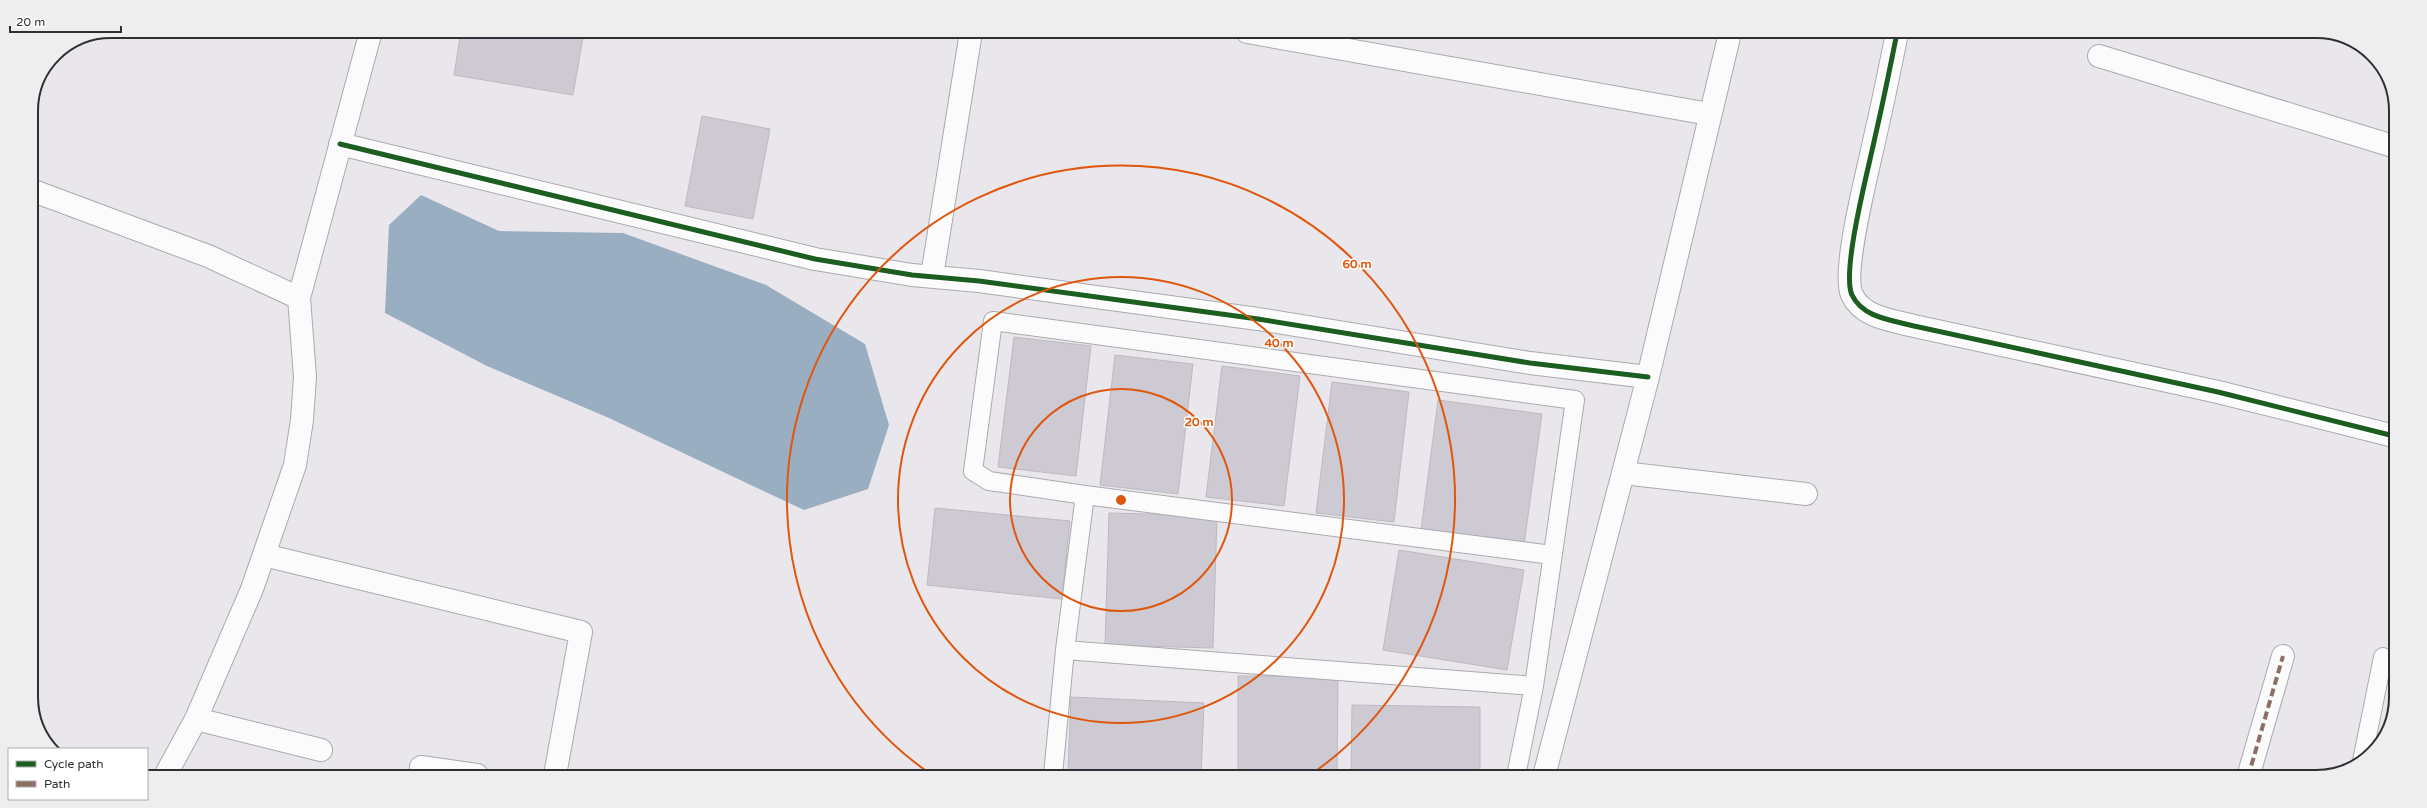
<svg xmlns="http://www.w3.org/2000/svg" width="2427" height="808" font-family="'Varela Round',sans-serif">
<rect width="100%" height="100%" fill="#eae7ec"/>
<path fill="#9aaec2" d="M421 195 499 231 623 233 766 285 865 344 889 425 868 489 804 510 609 418 487 366 385 313 389 225Z"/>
<path fill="#cecad3" stroke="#bdbabe" d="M461 31 584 32 573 95 454 75Z
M702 116 770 129 753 219 685 206Z
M1014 337 1091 346 1076 476 998 467Z
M1115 355 1193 364 1178 494 1100 485Z
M1222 366 1300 376 1284 506 1206 497Z
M1332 382 1409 392 1394 522 1316 513Z
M1438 400 1542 414 1524 545 1421 530Z
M935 508 1070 521 1062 599 927 585Z
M1109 513 1217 516 1213 648 1105 645Z
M1399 550 1524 570 1507 670 1383 650Z
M1238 676H1338L1337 776H1238Z
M1071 697 1204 703 1201 776 1068 771Z
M1352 705 1480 707V776H1351Z"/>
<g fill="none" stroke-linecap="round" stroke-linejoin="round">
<defs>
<path id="service" d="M1085 495 1552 555
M1065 650 1534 686
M2362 761 2383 657
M1053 775 1065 650 1085 495 989 481 973 471 993 321 1575 400 1534 686 1516 776"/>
<path id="minor" d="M1247 32 1709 114
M1897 33C1890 68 1883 103 1875 137 1869 167 1841 271 1852 295 1863 318 1892 320 1914 326L2218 392 2394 436
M2099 56 2396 147
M340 144 815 259 912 275 979 281 1258 319 1530 363 1648 377
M31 190 208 256 299 298
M932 276 971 32
M1623 473 1806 494
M264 555 581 632 555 775
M196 719 321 750
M421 767 477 775
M166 774 196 719 252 589 295 465 302 420 305 377 299 298 371 31
M1544 776 1648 377 1730 33
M2248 777 2283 656"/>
</defs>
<use href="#service" stroke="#aca9ae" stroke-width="20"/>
<use href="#minor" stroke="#aca9ae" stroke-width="24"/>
<use href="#service" stroke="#fcfbfc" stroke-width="18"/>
<use href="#minor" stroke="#fcfbfc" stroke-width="22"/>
<path stroke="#8d6e63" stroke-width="4" stroke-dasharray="8 4" stroke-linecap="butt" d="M2248 777 2283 656"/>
<defs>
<path id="cycleway" d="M1897 33C1890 68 1883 103 1875 137 1869 167 1841 271 1852 295 1863 318 1892 320 1914 326L2218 392 2394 436
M340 144 815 259 912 275 979 281 1258 319 1530 363 1648 377"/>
</defs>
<use href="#cycleway" stroke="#fff" stroke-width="8"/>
<use href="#cycleway" stroke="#1b5e20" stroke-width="5"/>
</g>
<g fill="none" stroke="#df570e" stroke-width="2">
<circle cx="1121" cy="500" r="111"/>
<circle cx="1121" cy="500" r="223"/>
<path d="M932 775A334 334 0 1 1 1310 775"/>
</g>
<path d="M0 0H2427V808H0ZM111 38H2316A73 73 0 0 1 2389 111V697A73 73 0 0 1 2316 770H111A73 73 0 0 1 38 697V111A73 73 0 0 1 111 38Z" fill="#eeeeef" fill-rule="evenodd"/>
<path fill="none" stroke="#302e32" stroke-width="2" d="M111 38H2316A73 73 0 0 1 2389 111V697A73 73 0 0 1 2316 770H111A73 73 0 0 1 38 697V111A73 73 0 0 1 111 38Z"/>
<circle cx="1121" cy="500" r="6" fill="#df570e" stroke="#fff" stroke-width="2"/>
<g font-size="12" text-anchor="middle" font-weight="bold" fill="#df570e" stroke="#fff" stroke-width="3" stroke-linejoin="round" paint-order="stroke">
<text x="1357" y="268">60 m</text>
<text x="1279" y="347">40 m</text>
<text x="1199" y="426">20 m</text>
</g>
<rect x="8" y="748" width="140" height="52" fill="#ffffff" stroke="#acabad"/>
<rect x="16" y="761" width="20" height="6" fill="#1b5e20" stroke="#acabad"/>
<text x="44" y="768" font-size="12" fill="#302e32">Cycle path</text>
<rect x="16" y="781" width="20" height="6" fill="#8d6e63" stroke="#acabad"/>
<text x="44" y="788" font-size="12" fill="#302e32">Path</text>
<path d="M10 26v6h111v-6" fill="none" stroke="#302e32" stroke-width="2"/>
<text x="16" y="26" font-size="12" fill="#302e32" stroke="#ffffff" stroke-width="3" paint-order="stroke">20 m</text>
</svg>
